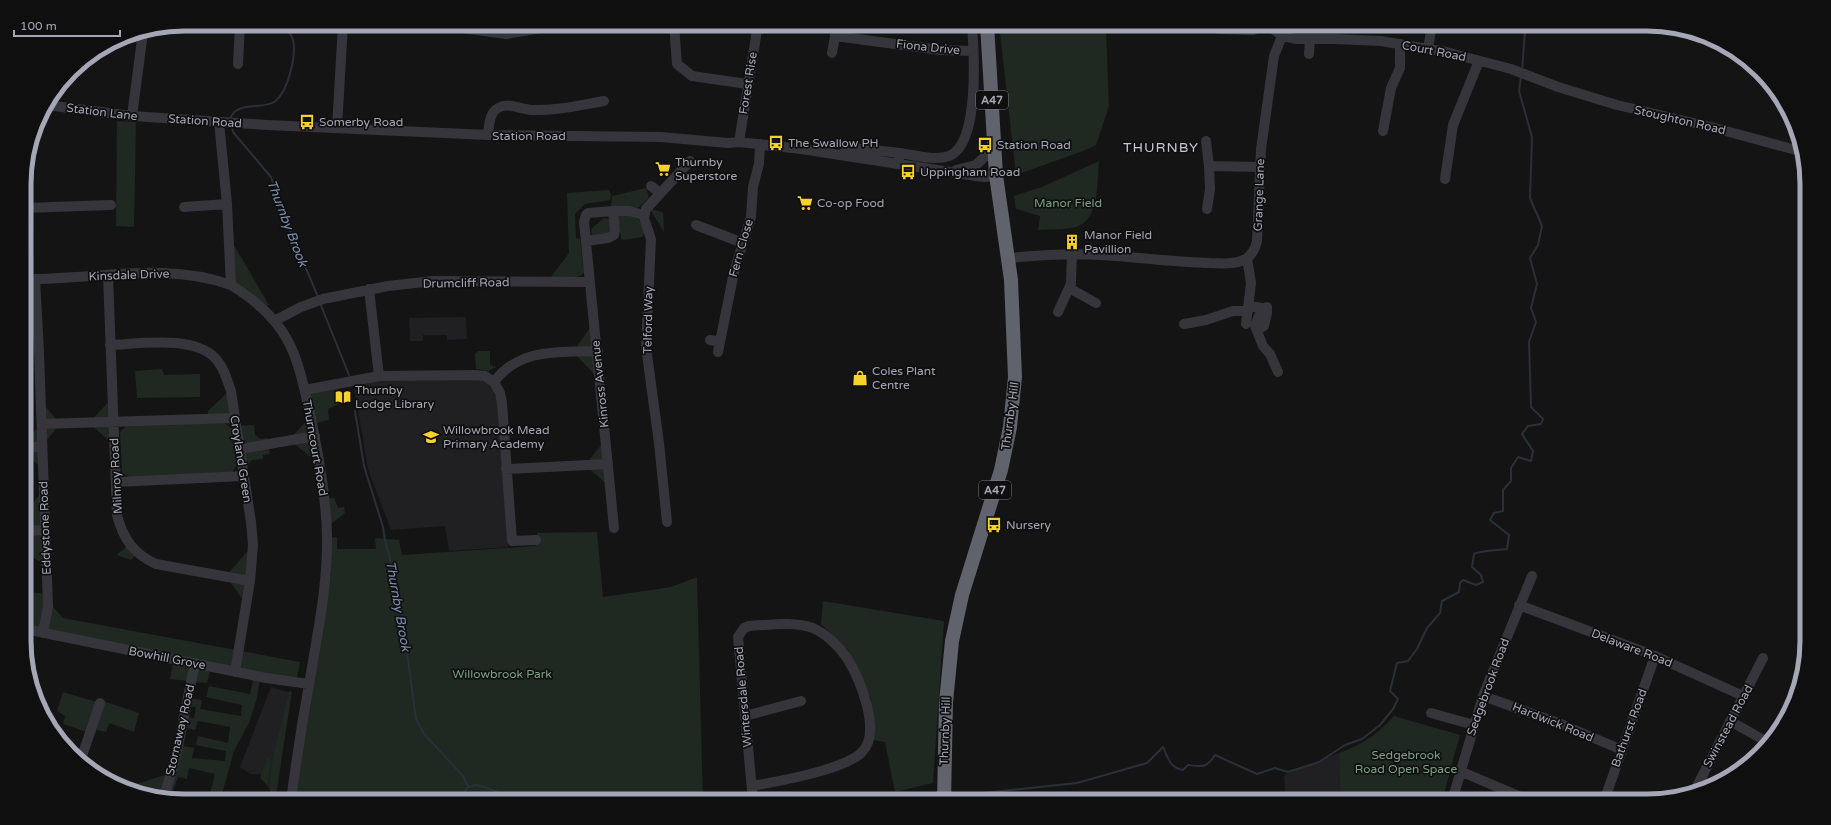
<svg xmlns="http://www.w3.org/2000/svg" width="1831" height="825" font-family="'Varela Round',sans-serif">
<rect width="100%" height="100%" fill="#141415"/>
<path fill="#202022" d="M466 317 467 339 447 340V335H423V341H410L409 318Z
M482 377 489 383 497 399 508 547 449 551 445 526 391 530 368 469 354 385 384 379Z
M271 687 291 693 276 800 260 774H250L240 767Z
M1339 753 1340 801H1286L1284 775Z"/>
<path fill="#202822" d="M999 24H1092L1098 26 1106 32 1109 106 1096 145 1083 151 1016 175Z
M117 121 136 122 134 227 116 226Z
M1099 161C1097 181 1100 220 1076 227 1065 230 1050 229 1038 230L1040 216 1016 209 1014 196 1042 187Z
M646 188 649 198 638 208 611 207 612 196Z
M609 190 611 195 610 200 585 204 575 214 576 238 580 239 583 268 586 270C579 282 563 277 551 277L569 253 567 193Z
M650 209 663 212 664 232Z
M622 214 637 218 646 229 642 237 622 240 621 238 618 216Z
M604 218 610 219 611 231 608 234 592 236 591 229Z
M228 235 269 305H261L231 285Z
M594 322 600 380 573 352Z
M478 351H490V365L496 367 489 371 476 369 475 354Z
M162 369 164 375 200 374V397L137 398 135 371Z
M336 384 339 404 328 409 329 420 312 424 319 463 289 440 311 416 306 391Z
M227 393 234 418 208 419V411Z
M112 398 115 446 89 423Z
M41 401 60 424 41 447V467L25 454V440L41 425Z
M223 422 232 429 237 465 232 472 130 477 122 473 120 432 127 425Z
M254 425 255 435 261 439 267 438 270 454 263 455V459L252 460 243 471 236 426Z
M606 439 610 487 585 465Z
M43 491 46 566 25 552V512Z
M334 498 338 508 344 507 345 513 326 528 324 499Z
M597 532 603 597 671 587 697 577 703 801H293L306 709H310L331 571 325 573 327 538 337 537V549H376L375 538 399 540 402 555 536 546 537 533Z
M129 545 138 553 131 560 116 555Z
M253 545 246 604 226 576Z
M25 592 41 593 63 618 300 662 296 683 211 667 207 683 170 679 174 659 25 630Z
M823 601 944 621 933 783 895 792 885 742 873 740 871 699 848 650 821 624Z
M254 676 260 677 257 698 249 723 234 751 220 801H208L215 774 189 768 187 779 178 777 173 791 183 794 180 800 152 795 130 786 171 773 179 745 194 748 192 758 225 761 226 751 196 745 198 736 228 743 230 727 198 721 195 730 182 727 184 717 194 718 196 707 186 706 188 698 202 700 200 709 241 716 242 705 206 697 209 686 250 694Z
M289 691 292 692 276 792 271 795C266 767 284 720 289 691Z
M63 692 100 703 103 701 139 713 134 732 109 723 106 732 92 729 90 733 63 724 65 716 57 711Z
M1394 716 1460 735 1442 801H1340L1339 753C1364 744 1376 735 1394 716Z
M268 757 271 761 268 782 266 784 260 778Z"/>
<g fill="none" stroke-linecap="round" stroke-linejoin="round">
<path stroke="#2a303a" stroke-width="2" d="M1522 71 1525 31 1531 24
M230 119C237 100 261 110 274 102 288 93 298 52 292 37 290 32 283 29 279 24
M232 127 233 132 271 177 287 223 318 297
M320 303 349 375
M355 411 364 466 383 527 385 540 399 593 416 719 424 734 463 776 468 787
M956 796 1077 783 1147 763 1163 747C1168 758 1170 768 1183 770L1188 765C1202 767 1207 768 1215 755L1257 774 1275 768 1288 772 1319 762 1345 745 1362 739 1380 725 1393 709 1398 699 1390 691 1397 663 1408 661 1417 649 1427 628 1440 613 1442 601 1459 592 1460 583 1463 580 1476 585 1483 582 1481 575 1472 567 1474 554C1478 551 1499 550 1507 549L1509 535 1490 520 1494 513 1503 511V490L1511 481V468L1518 457 1531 461 1533 451 1522 434 1528 426 1541 424 1543 419 1531 407 1529 342 1536 322 1531 308 1537 284 1530 258 1538 245 1542 226 1530 198 1532 137 1519 91 1521 77
M459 801 468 787 476 785 484 787 522 801
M886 801 888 798H935"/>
<path stroke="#35353b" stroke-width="10" d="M433 24 506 34 541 28 544 24
M674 24 677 64 692 76 747 84
M836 24 835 36 940 50 973 51
M1267 24 1282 36 1295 39H1334L1381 41 1446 52 1511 69 1558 87 1617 105 1715 128 1803 152
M1219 29 1253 30 1264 24
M1428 49 1432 24
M832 53 835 36
M1309 54 1310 39
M238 64 240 24
M46 105 132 116 267 125 488 135 661 137 728 143 739 142 801 149 976 176 985 177 996 175
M132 116 143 32
M219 122 227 204 231 285C291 322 297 354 311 419 319 457 326 497 327 535 328 586 317 635 309 685 302 723 296 762 291 801
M337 128 343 24
M1383 131 1391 88 1400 68V44
M488 135C489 126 489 113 498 108 509 102 520 109 531 110 556 111 580 105 604 101
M1206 141 1209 166
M739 142 758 24
M844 147 900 153 899 160
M900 153C914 155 935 161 949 156 980 144 974 51 972 24
M956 170 976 165 994 148
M1445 179 1453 125 1479 61
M651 186 660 193
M184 207 227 204
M24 208 111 205
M1207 209 1210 189 1209 166 1260 167
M613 211H629L644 215
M696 225 743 243
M586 241 608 238 614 235 615 230 613 211 588 213 586 215 584 222 614 528
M1072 253 1071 283 1069 288 1096 303
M1009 258C1040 255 1069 253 1100 255 1137 257 1173 262 1210 263 1220 263 1231 265 1241 261 1250 258 1255 250 1257 241L1261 149 1274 56 1282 36
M108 275 117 515C123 539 134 554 156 564L250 581
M25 279C93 280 166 261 231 285
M35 279 39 352 48 606 43 633
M369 289 379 376
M1249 306 1262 308 1255 326 1263 346 1270 354 1278 372
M1058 312 1069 288
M276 320 301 307 323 299 388 286 433 281 590 282
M1184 324 1206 320 1233 311H1248
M1246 324 1251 283 1247 258
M1257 330 1264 326 1267 313V307
M710 340 720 342
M110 345C139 344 193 335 215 358 224 367 227 380 231 391L251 522 253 545 250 581 235 672
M718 352 734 272 751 217 753 187 759 164 760 144
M494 382 500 393 502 403 512 541 536 540
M305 390 379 376 475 375 485 376 494 382C519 348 559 352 598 351
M42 424 234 418
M25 447H41
M240 449 315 436
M506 469 608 464
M116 482 243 476
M667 522 659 443 646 347 651 239 644 218 646 209 690 161
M25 531 45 530
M1519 605 1655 656 1743 696
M25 629 266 678 309 684
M1483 696 1561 724 1622 750
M1431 713 1474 725
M745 716 801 701
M1730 721 1769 743
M80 762 100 703
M1460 771 1530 801
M94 772 152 795
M753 786C778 781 845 770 862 752 882 732 860 679 847 658 839 646 826 634 813 628 793 621 770 625 749 626L744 628 738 637 753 801
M1693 794 1763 658
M164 797 176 756 195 663
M1452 801 1483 696 1532 576
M1604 801 1655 656"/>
<path stroke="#60626c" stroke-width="14" d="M944 801 946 702 952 641 962 595 1001 470 1010 427 1015 377 1011 280 996 175 987 24"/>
</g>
<defs>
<symbol id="bus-bare" viewBox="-9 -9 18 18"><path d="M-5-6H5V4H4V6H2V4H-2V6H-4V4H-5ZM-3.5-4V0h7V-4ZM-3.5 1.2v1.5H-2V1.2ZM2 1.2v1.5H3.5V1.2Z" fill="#f7d22b" stroke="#0f0f10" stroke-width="2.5" paint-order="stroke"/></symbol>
<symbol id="supermarket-bare" viewBox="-9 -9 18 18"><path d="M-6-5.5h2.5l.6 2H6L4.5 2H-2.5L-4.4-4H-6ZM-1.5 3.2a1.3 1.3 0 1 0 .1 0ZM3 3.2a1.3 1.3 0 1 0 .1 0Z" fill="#f7d22b" stroke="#0f0f10" stroke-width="2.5" paint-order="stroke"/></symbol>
<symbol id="building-bare" viewBox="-9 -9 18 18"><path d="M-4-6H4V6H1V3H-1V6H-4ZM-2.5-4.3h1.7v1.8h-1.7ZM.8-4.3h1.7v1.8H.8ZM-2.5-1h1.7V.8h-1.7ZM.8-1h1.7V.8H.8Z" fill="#f7d22b" stroke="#0f0f10" stroke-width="2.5" paint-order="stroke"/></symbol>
<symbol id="shop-bare" viewBox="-9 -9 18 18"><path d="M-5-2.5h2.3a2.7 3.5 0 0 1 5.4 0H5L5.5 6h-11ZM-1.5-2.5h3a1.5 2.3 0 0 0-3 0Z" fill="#f7d22b" stroke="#0f0f10" stroke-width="2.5" paint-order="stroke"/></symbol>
<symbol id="library-bare" viewBox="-9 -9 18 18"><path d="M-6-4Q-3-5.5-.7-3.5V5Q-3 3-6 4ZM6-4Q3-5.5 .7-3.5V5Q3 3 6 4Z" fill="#f7d22b" stroke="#0f0f10" stroke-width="2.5" paint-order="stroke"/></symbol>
<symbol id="school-bare" viewBox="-9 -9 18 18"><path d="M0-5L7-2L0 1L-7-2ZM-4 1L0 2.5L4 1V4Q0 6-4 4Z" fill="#f7d22b" stroke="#0f0f10" stroke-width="2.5" paint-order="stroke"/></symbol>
</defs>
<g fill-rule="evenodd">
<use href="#bus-bare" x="296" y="111" width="22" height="22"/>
<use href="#bus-bare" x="765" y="132" width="22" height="22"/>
<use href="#bus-bare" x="974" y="134" width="22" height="22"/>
<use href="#supermarket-bare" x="652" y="158" width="22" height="22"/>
<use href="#bus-bare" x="897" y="161" width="22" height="22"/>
<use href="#supermarket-bare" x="794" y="192" width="22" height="22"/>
<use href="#building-bare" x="1061" y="231" width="22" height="22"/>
<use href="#shop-bare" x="849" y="367" width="22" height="22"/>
<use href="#library-bare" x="332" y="386" width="22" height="22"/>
<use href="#school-bare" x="420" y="426" width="22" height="22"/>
<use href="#bus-bare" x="983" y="514" width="22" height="22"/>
</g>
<g text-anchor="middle" stroke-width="3.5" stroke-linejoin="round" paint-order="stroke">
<g fill="#0f0f10" stroke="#787984" stroke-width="1">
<rect x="976" y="91" width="32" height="18" rx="3"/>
<rect x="979" y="481" width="32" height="18" rx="3"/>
</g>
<g font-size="11" font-weight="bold" fill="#a5a7b6">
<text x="992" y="104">A47</text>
<text x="995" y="494">A47</text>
</g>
<g font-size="12" fill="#a5a7b6" stroke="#0f0f10">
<text transform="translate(928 47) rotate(6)" y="4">Fiona Drive</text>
<text transform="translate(1434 51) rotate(11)" y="4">Court Road</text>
<text transform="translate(748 83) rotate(-81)" y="4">Forest Rise</text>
<text transform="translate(102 112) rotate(7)" y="4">Station Lane</text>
<text transform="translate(1680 120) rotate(13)" y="4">Stoughton Road</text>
<text transform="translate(205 121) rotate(4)" y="4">Station Road</text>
<text x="529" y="140">Station Road</text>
<text transform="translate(1259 195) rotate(-88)" y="4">Grange Lane</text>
<text transform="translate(741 248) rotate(-74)" y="4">Fern Close</text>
<text transform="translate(129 275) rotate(-2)" y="4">Kinsdale Drive</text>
<text transform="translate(466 283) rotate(-1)" y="4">Drumcliff Road</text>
<text transform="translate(648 320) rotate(-89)" y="4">Telford Way</text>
<text transform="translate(600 384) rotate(-96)" y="4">Kinross Avenue</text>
<text transform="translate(1010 416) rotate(-82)" y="4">Thurnby Hill</text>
<text transform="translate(315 448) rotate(80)" y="4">Thurncourt Road</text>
<text transform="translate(241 459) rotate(81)" y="4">Croyland Green</text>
<text transform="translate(116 476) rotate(-93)" y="4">Milnroy Road</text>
<text transform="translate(45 528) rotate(-92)" y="4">Eddystone Road</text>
<text transform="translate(1632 648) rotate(21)" y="4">Delaware Road</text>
<text transform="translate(167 658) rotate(11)" y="4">Bowhill Grove</text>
<text transform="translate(1488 687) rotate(-70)" y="4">Sedgebrook Road</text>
<text transform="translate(743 697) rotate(-95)" y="4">Wintersdale Road</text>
<text transform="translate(1553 722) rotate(22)" y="4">Hardwick Road</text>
<text transform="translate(1728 726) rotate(-62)" y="4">Swinstead Road</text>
<text transform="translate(1629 728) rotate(-70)" y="4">Bathurst Road</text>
<text transform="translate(180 730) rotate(-77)" y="4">Stornaway Road</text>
<text transform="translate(945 731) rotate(-88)" y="4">Thurnby Hill</text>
</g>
<g font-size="12" fill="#a5a7b6" stroke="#0f0f10" text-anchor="start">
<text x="319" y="126">Somerby Road</text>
<text x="788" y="147">The Swallow PH</text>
<text x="997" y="149">Station Road</text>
<text x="675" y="166">Thurnby<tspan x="675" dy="14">Superstore</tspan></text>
<text x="920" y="176">Uppingham Road</text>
<text x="817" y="207">Co-op Food</text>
<text x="1084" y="239">Manor Field<tspan x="1084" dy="14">Pavillion</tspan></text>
<text x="872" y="375">Coles Plant<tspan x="872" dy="14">Centre</tspan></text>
<text x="355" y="394">Thurnby<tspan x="355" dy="14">Lodge Library</tspan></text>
<text x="443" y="434">Willowbrook Mead<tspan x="443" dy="14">Primary Academy</tspan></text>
<text x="1006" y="529">Nursery</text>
</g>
<g font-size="12" fill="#7ba284" stroke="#0f0f10">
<text x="1068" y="207">Manor Field</text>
<text x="502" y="678">Willowbrook Park</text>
<text x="1406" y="759">Sedgebrook<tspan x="1406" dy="14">Road Open Space</tspan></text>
</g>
<g font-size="13" font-style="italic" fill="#7b90b3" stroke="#0f0f10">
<text transform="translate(288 223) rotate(69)" y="5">Thurnby Brook</text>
<text transform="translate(399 606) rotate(80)" y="5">Thurnby Brook</text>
</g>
<g font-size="14" letter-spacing="1" fill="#c6c7d2" stroke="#0f0f10">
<text x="1161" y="152">THURNBY</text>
</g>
</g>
<path d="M0 0H1831V825H0ZM184 31H1647A153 153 0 0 1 1800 184V641A153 153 0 0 1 1647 794H184A153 153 0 0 1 31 641V184A153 153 0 0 1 184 31Z" fill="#0f0f10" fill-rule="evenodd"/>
<path fill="none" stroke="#a5a7b6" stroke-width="5" d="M184 31H1647A153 153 0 0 1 1800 184V641A153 153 0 0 1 1647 794H184A153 153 0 0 1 31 641V184A153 153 0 0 1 184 31Z"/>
<path d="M14 30v6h106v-6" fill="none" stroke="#a5a7b6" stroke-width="2"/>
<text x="20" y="30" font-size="12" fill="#a5a7b6" stroke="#0f0f10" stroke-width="3" paint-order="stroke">100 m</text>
</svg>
